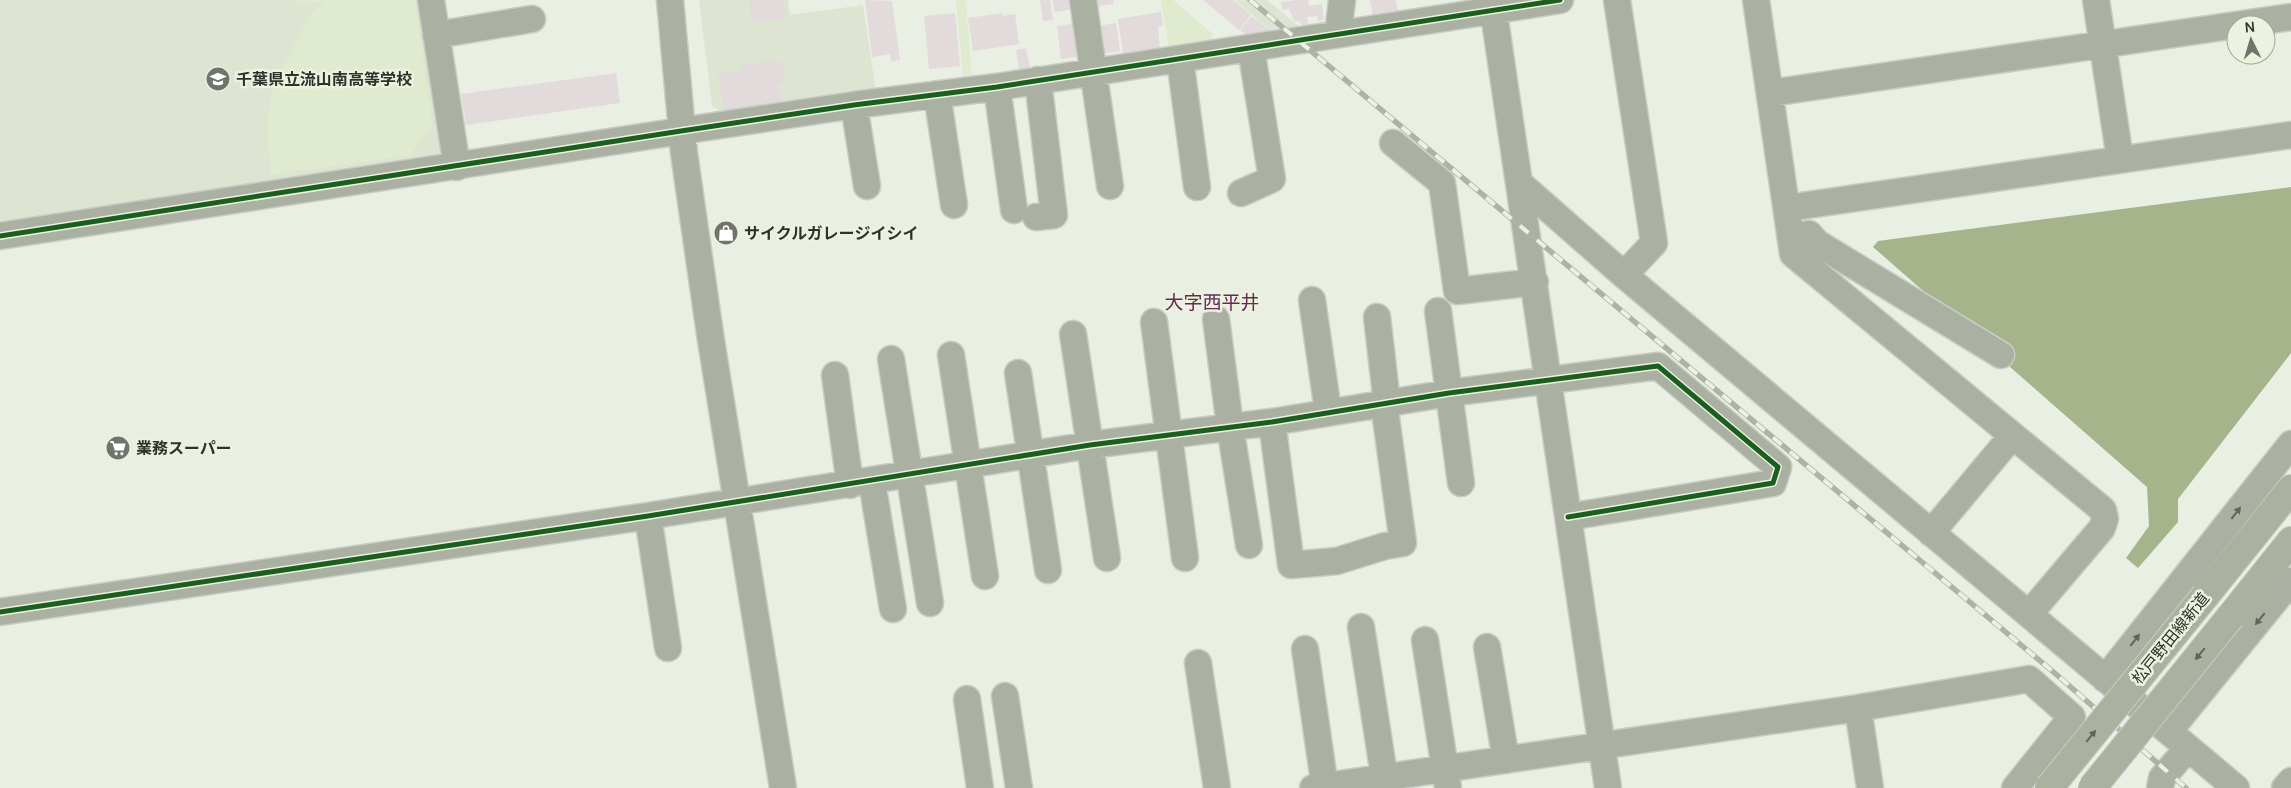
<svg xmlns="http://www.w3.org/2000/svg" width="2291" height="788" font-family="Manrope,'Noto Sans JP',sans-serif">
<rect width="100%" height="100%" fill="#eaefe4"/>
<path fill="#dde5d2" d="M0 0H423L447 158 0 226Z
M699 0H788L790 15 863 5 876 92 724 114 712 106Z
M1235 0H1267L1301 28 1274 34Z"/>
<path fill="#dfeacf" d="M291 0H415L432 126 410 155 271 175 267 128 272 89 309 16 326 1 303 5Z
M956 0H965L966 3 972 75 963 76Z
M1161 0H1173L1213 34 1209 43 1169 49Z"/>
<path fill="#a5b48a" d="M2291 187V353L2178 499V522L2138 568 2126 558 2149 526 2147 487 1873 247 1878 241Z"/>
<path fill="#e3dadc" d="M749 0H784L787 18 752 22Z
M865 0 892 1 900 60 891 62 890 54 872 57Z
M1040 0H1050L1053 20 1043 21Z
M1053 0H1074L1076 9 1054 12Z
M1092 0H1113L1114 4 1093 7Z
M1203 0H1233L1251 15 1239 30Z
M1296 0H1308L1309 6 1322 4 1324 20 1318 21 1317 16 1307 17 1308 24 1301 25V22L1294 21 1289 9 1282 10 1281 2Z
M1370 0H1396L1398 12 1373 16Z
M1161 12 1163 26 1158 27 1160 50 1123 53 1118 19Z
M955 13 960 66 929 69 924 16Z
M1003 13V16L1015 14 1019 44 973 51 968 18Z
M1252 16 1273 33 1247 36 1240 30Z
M1078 23 1083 56 1061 59 1057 26Z
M1116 23 1120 51 1100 54 1097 26Z
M1026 48 1030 68 1019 70 1016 50Z
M776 60V62L782 61 785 84H780L783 104 724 112 718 74 743 70 742 65Z
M616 73 620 103 466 125 461 94Z"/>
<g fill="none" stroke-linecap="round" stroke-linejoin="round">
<defs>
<path id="minor" d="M431 0 457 167
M670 0 684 153 710 334 783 788
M1083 0 1110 186
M1492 0 1608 788
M1617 0 1654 243 1624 275
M1756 0 1793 254 2103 510 2105 519 2102 528 2029 614
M2096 0 2120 159
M2236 25 2291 17
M1338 34 1342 0
M436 35 532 19
M1180 59 1197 187
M997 87 1014 210
M1770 93 2236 25
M937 94 954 205
M854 105 867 186
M1393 143 1442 183 1457 291 1535 282
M1519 183 1624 275 2236 788
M1241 193 1272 179 1251 48
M1787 208 2291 135
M1036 217 1054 215 1038 80
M0 236 681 131 854 105 997 87 1560 0
M1791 237 1809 234 1817 243 2001 355
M1312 300 1328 411
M1438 311 1461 483
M1377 317 1387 403
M1216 319 1230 426 1249 545
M1154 322 1185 558
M1073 334 1107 558
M951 355 985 576
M891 359 930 603
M1018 373 1048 570
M835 375 850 485
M1272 422 1291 565 1337 561 1385 546 1403 543 1384 403
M872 482 893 609
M648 516 668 648
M1931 533 2012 436
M0 612 648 516 1090 445 1272 422 1449 393 1658 366 1778 467 1773 483 1568 517
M1361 627 1386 788
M1425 640 1448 788
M1487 647 1506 760
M1305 649 1325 788
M1198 663 1217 788
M2105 679 2291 444
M1005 696 1019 788
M967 699 980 788
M1858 708 1870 788
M2169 731 2291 581
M1313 788 1858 708 2029 679 2072 717 2015 788
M2160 788 2162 778 2188 748
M2285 788 2291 781"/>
<path id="major" d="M2205 596 2291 489
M2231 616 2291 541"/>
</defs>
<use href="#minor" stroke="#c8ccc4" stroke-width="29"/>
<use href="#major" stroke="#c8ccc4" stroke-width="30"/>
<use href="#minor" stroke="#aab0a2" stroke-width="26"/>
<use href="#major" stroke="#aab29f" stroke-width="28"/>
<defs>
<path id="rail" d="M1250 0 2057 675 2186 788"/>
</defs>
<use href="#rail" stroke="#aeb3a8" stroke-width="5.5"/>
<use href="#rail" stroke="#ebf3e0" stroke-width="4" stroke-dasharray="11" stroke-linecap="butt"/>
<defs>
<path id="major-bridge" d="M2049 788 2205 596
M2092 788 2231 616"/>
</defs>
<use href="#major-bridge" stroke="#c8ccc4" stroke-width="30" stroke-linecap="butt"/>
<use href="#major-bridge" stroke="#aab29f" stroke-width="28"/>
<defs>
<path id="cycleway" d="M0 236 681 131 854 105 997 87 1560 0
M0 612 648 516 1090 445 1272 422 1449 393 1658 366 1778 467 1773 483 1568 517"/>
</defs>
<use href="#cycleway" stroke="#ebf3e0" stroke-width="8"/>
<use href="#cycleway" stroke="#1b5e20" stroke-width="5"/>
</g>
<defs><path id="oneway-solid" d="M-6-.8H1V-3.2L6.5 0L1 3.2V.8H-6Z" transform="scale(1.25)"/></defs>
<g fill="#60645b">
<use href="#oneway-solid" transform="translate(2236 513) rotate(-52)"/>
<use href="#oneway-solid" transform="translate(2260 619) rotate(129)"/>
<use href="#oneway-solid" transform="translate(2135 640) rotate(-52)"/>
</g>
<g fill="#606559">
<use href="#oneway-solid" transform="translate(2200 654) rotate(129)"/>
<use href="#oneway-solid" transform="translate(2091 736) rotate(-51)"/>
</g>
<defs>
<symbol id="school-disc" viewBox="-11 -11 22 22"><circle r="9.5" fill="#70746c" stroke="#ebf3e0"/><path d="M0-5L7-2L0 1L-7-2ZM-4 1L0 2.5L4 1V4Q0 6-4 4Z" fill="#fff"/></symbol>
<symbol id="shop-disc" viewBox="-11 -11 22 22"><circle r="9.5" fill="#70746c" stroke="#ebf3e0"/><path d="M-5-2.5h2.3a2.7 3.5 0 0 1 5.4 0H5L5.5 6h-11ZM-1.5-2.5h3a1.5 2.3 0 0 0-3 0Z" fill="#fff"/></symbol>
<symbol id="supermarket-disc" viewBox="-11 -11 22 22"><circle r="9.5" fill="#70746c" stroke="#ebf3e0"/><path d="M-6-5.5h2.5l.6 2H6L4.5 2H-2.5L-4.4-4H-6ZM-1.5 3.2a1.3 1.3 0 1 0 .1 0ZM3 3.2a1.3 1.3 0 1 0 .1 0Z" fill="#fff"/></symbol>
</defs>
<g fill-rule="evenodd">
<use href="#school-disc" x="204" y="65" width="28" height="28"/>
<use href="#shop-disc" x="712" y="219" width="28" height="28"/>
<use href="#supermarket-disc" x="104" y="434" width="28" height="28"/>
</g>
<g text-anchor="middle" stroke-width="5" stroke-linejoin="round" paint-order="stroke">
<g font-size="16" font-weight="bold" fill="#2f322b" stroke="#ebf3e0" text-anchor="start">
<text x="236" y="85">千葉県立流山南高等学校</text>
<text x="744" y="239">サイクルガレージイシイ</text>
<text x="136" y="454">業務スーパー</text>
</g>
<g font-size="16" fill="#2f322b" stroke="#ebf3e0">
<text transform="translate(2170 638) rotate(-51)" y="6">松戸野田線新道</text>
</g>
<g font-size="19" fill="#642a54" stroke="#ebf3e0">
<text x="1212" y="309">大字西平井</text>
</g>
</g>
<g transform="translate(2251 40) rotate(355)"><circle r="24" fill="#ebf3e0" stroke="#a0a698"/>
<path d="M0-4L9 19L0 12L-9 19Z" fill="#70746c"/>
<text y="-8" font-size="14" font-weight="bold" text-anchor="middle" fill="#2f322b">N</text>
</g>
</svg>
